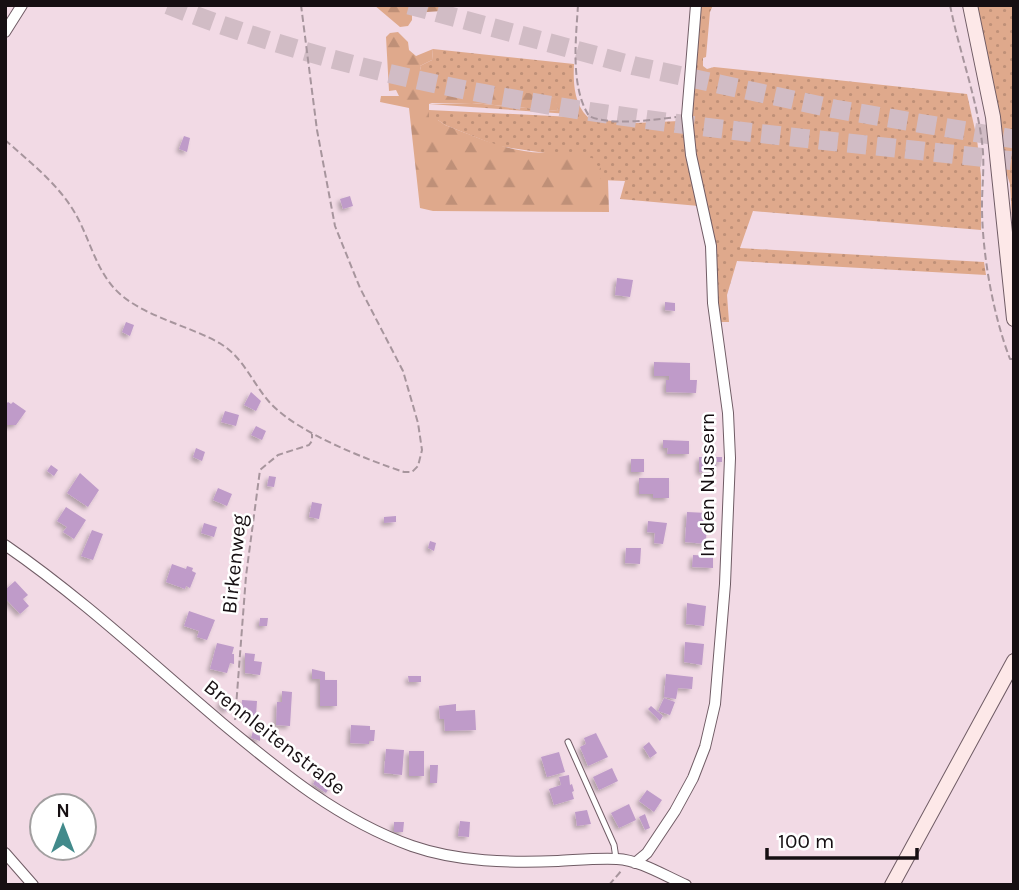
<svg xmlns="http://www.w3.org/2000/svg" width="1019" height="890" font-family="Karla,sans-serif">
<defs>
<pattern id="grass-dots" width="8" height="8" patternUnits="userSpaceOnUse" patternTransform="scale(1.75)"><rect width="8" height="8" fill="#dfa98c"/><path d="M2 2h.1M6 6h.1" fill="none" stroke="#bf9078" stroke-width="1.8" stroke-linecap="round"/></pattern>
<pattern id="forest-firs" width="22" height="20" patternUnits="userSpaceOnUse" patternTransform="scale(1.75)"><rect width="22" height="20" fill="#dfa98c"/><path d="M5 1l3.5 6h-7zM16 11l3.5 6h-7z" fill="#bf9078"/></pattern>
<filter id="shadow"><feDropShadow dx="-3" dy="3" stdDeviation="2" flood-color="#0004"/></filter>
</defs>
<rect width="100%" height="100%" fill="#f2dae5"/>
<path fill="url(#grass-dots)" d="M699 5H713L710 12 706 57 703 58V66L707 69 714 67 967 94 977 139 981 176V230L753 211 740 248 984 262 986 275 737 261 727 295 729 322H720L716 297 717 252 699 176 691 120Z
M977 5H1014V256L1010 184 1005 169 1007 158 1005 157Z
M433 49 574 64C573 83 574 106 590 119L636 123 679 121 683 126 699 206 620 199 625 181 600 180 545 153 498 146 445 125 438 120H429V110L573 117 569 114 429 104 472 103 558 111 555 98 425 88 420 66 432 60Z"/>
<path fill="url(#forest-firs)" d="M374 5H447L442 11 412 13V20L408 26 400 27Z
M398 32 408 42 409 50 416 56 433 49 432 60 420 66 425 88 521 92 556 98 558 111 473 103H432L429 104V119L438 120 445 125C472 135 496 147 524 151 548 155 571 151 595 159L592 162 601 168 600 180H608L609 212 433 211 420 208 409 108 380 102 381 96H399L396 90 389 91 386 37 390 33Z"/>
<path fill="#bf9bc9" filter="url(#shadow)" d="M184 136 190 138 187 152 179 149Z
M350 196 353 206 343 209 340 199Z
M617 278 633 280 630 297 615 295Z
M665 302 675 303V311L665 310Z
M126 322 134 325 130 336 122 332Z
M654 362 690 363V380H697L696 393 666 392V380H669V376H654Z
M251 392 261 401 256 411 244 405Z
M8 402 11 404 13 402 26 411 16 425H5V405Z
M225 411 239 415 236 426 221 422Z
M256 426 266 431 262 440 251 435Z
M663 440 689 441V454H667L668 448H663Z
M196 448 205 452 202 461 193 457Z
M699 457H722V462H716V473L699 472Z
M631 459H644V472H631Z
M51 465 58 470 54 476 47 471Z
M80 473 99 490 88 507 67 493Z
M269 476 276 477 274 487 267 486Z
M639 478H669V498H653V494H639Z
M218 488 232 494 227 506 213 500Z
M312 502 322 504 319 519 309 517Z
M66 507 86 520 74 539 63 532 67 527 57 521Z
M687 512 707 513 706 544 685 542Z
M396 516V522L384 523V517Z
M648 521 667 523 663 544 654 543 655 533 647 532Z
M204 523 217 527 214 537 201 533Z
M92 530 103 534 93 560 81 556Z
M430 541 436 543 434 551 428 548Z
M626 548H641L640 564 625 563Z
M693 555 713 556V568L692 567Z
M172 564 186 569 187 566 193 568 192 571 196 573 190 588 186 586 185 589 166 582Z
M15 581 28 595 23 599 29 606 20 614 5 598V590Z
M687 603 706 606 704 626 686 624Z
M189 611 215 620 207 640 197 637 199 631 184 626Z
M260 618H268L267 626H259Z
M685 642 704 644 702 665 684 662Z
M217 643 234 647 232 654H234V664L230 663 227 673 210 669Z
M245 653 255 654 254 661 262 662 260 675 245 673Z
M312 669 325 672V680H337V706H320V679H312Z
M666 674 693 677 692 689 678 688 676 699 664 697Z
M408 676H421V682H409Z
M282 691 292 692 290 726 276 725 277 702H282Z
M227 694 232 698 233 703 226 711 219 704Z
M664 698 675 702 670 715 658 711Z
M242 700 257 701 256 716 241 715Z
M456 704V711L475 710 476 730 445 731 444 719H440L439 706Z
M651 706 663 716 660 721 648 709Z
M351 725 370 726V730H375L374 741H369V744L350 743Z
M253 731 260 733V741L251 738Z
M596 733 608 757 588 766 580 747 586 744 584 738Z
M649 742 657 753 650 758 643 747Z
M386 749 404 750 402 775 384 773Z
M409 751H424V776H409Z
M559 752 565 772 547 777 541 757Z
M430 765H438L437 783H430Z
M612 768 618 781 599 790 593 777Z
M319 774 332 783 326 793 313 784Z
M569 775 570 785 572 784 574 791 572 792 574 799 554 805 549 789 561 785 559 777Z
M647 790 662 800 654 812 639 801Z
M629 804 636 820 619 828 611 813Z
M587 810 591 824 577 826 575 812Z
M645 814 650 828 645 830 639 817Z
M460 821 470 822 469 837 458 836Z
M394 822H404L403 832H394Z"/>
<g fill="none" stroke-linecap="round" stroke-linejoin="round">
<path stroke="#d1bcc5" stroke-width="19" stroke-dasharray="19 10" stroke-linecap="butt" d="M168 5C440 112 726 128 1014 161
M409 5 635 66 835 109 1014 139"/>
<defs>
<path id="lane" d="M568 742 614 845 616 858"/>
<path id="street" d="M5 32 22 5
M5 545C82 598 151 663 222 723 281 772 339 820 412 846 458 862 510 863 558 861 578 860 598 858 617 859 640 860 665 876 686 885
M5 853 33 885
M635 863 647 853 675 811 693 778 705 747 715 704 725 584 730 458 728 413 713 303 711 246 691 155 687 116 696 5"/>
<path id="secondary" d="M970 5 993 117 1014 319
M892 885 1014 661"/>
</defs>
<use href="#lane" stroke="#705c65" stroke-width="7"/>
<use href="#street" stroke="#705c65" stroke-width="12"/>
<use href="#secondary" stroke="#705c65" stroke-width="16"/>
<path stroke="#a7959d" stroke-width="2" stroke-dasharray="7 3.5" stroke-linecap="butt" d="M578 5C576 39 570 86 589 116 609 126 653 120 676 117
M950 5C959 51 976 95 982 142 985 164 982 184 982 206 982 253 993 315 1010 359H1014
M5 140C30 162 58 184 75 213 89 237 95 267 114 288 139 316 189 325 221 344 245 359 253 385 272 405 301 434 365 459 404 472H412L418 466 422 450 418 423 403 371 360 288 335 226 317 130 301 5
M235 720 246 576 260 470 278 455 309 445 312 441V434
M609 885 622 870"/>
<use href="#lane" stroke="#fff" stroke-width="5"/>
<use href="#street" stroke="#fff" stroke-width="10"/>
<use href="#secondary" stroke="#fde8e8" stroke-width="14"/>
</g>
<g text-anchor="middle" stroke-width="5" stroke-linejoin="round" paint-order="stroke">
<g font-size="21" fill="#160f12" stroke="#fff">
<text transform="translate(707 485) rotate(-90)" y="7">In den Nussern</text>
<text transform="translate(234 564) rotate(-84)" y="7">Birkenweg</text>
<text transform="translate(275 737) rotate(38)" y="7">Brennleitenstraße</text>
</g>
</g>
<rect width="1019" height="890" fill="none" stroke="#160f12" stroke-width="14"/>
<g transform="translate(63 827)"><circle r="33" fill="#ffffff" stroke="#a29fa0" stroke-width="2"/>
<path d="M0-5L12 26L0 18L-12 26Z" fill="#428a8b"/>
<text y="-10" font-size="19" font-weight="bold" text-anchor="middle" fill="#160f12">N</text>
</g>
<path d="M767 848v10h150v-10" fill="none" stroke="#160f12" stroke-width="3.5"/>
<text x="778" y="848" font-size="21" fill="#160f12" stroke="#ffffff" stroke-width="5" paint-order="stroke">100 m</text>
</svg>
